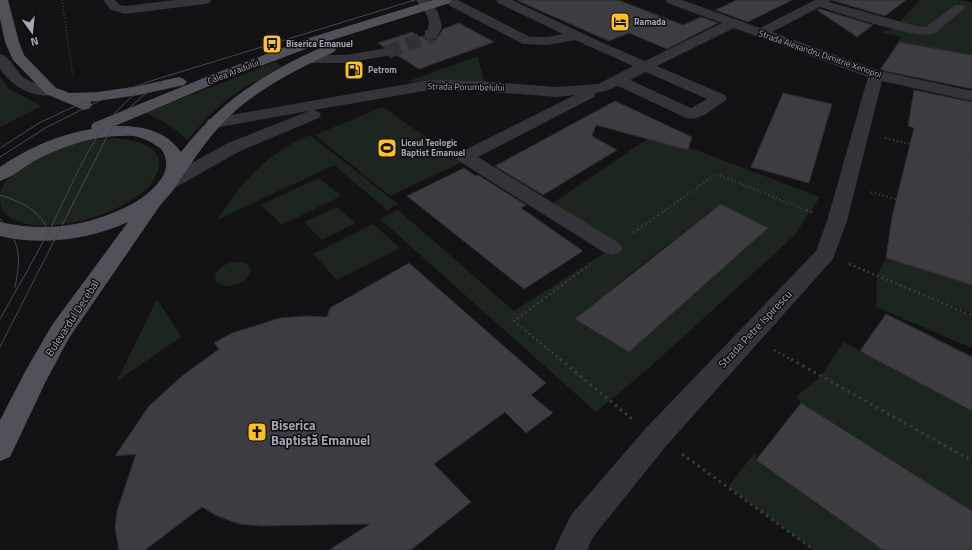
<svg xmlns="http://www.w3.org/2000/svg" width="972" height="550" font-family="'Titillium Web',sans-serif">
<rect width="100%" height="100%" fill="#121214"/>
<path fill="#1c241e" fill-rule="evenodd" d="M920 0H959L972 2V55L897 42 902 37 881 32 892 29Z
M478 56 484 83 406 82Z
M275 62 283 66C263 77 242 88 224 102 210 114 199 127 187 140 173 126 163 121 145 113Z
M0 76 9 89 41 106 0 127Z
M383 107 462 162 390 196 315 135Z
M668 125 680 144 820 197 794 236 650 367 596 412 380 219 398 210 514 311 612 248 547 207ZM721 204 767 228 576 319 641 265Z
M310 135 398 204 387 210 334 165 217 220C242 182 267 152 310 135Z
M116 138C131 140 163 144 159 167 151 210 45 240 11 218 3 213 0 208 0 198 0 170 54 149 77 143 90 140 103 139 116 138Z
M319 178 341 196 282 225 261 205Z
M337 207 355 223 322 240 304 222Z
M373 224 400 248 337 280 313 254Z
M886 258 972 285V313L923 294 972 315V348L876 307 877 276Z
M236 262C243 262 248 263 251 270 247 284 229 290 217 283L215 276C219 266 227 263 236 262Z
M157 299 181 337 117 381Z
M844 342 972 411V511L801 403 797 396 820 377Z
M755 452 756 460 883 550H814L728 487Z"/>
<path fill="#3c3c41" stroke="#2c2c30" d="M516 0H618L683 25 701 17 718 23 667 49 629 33 609 41Z
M737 0H792L748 22 715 10Z
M831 0H906L885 16Z
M820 9 860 21 873 25 857 37 817 10Z
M459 23 494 42 419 69 395 54V51L392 48 384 47 378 43 412 32 420 37 423 36 426 40H436L443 29Z
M899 42 972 55V89L880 70Z
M914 90 972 102V285L886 258 892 217 914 128 908 126Z
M783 93 832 104 809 183 751 167Z
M615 101 692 137 688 150 596 125 592 136 617 150 543 195 495 166Z
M464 168 476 176 478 175 526 205 521 208 583 251 524 289 407 196Z
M721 204 768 228 629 352 575 319Z
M409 263 546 383 531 395 553 413 526 433 505 412 434 464 471 502 411 550H329L370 524 261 526 239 524 215 515 202 507 145 550H119L115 528 117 511 136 454 115 456 149 406 182 376 219 349 214 343 232 333 280 318 305 316 327 317 330 308Z
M886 314 972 357V411L860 351Z
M801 403 972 511V550H883L756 460Z"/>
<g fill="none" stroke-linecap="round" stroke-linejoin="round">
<path stroke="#2f3034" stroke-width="14" stroke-dasharray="14 7" stroke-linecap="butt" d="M387 52 431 36"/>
<path stroke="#393a40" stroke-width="1.5" stroke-dasharray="1 2" stroke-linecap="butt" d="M62 0 73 77"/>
<path stroke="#393a40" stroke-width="2" stroke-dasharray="1.5 2.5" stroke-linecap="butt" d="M885 138 972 159
M871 192 936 211
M664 211 716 174 809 211"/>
<path stroke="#393a40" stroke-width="2.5" stroke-dasharray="2 3" stroke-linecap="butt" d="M806 210 812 212
M933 210 972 221
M633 233 666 210
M849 264 972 315
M774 350 792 360
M561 360 514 321 590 264"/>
<path stroke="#393a40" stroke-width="3" stroke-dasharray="2.5 4" stroke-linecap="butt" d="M560 359 632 419
M791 359 972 461
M682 454 814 550"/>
<path fill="#333339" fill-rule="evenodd" d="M103 0H115L120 5 125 6 175 0H211L209 3 205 4 125 14 111 10Z
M416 0H429L438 12 442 27 436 39H426L424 36C435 20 425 13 416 0Z
M450 0H458L530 37H548L563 34 498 3 496 0H512L601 42 645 61 722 23 667 3 665 0H682L760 28 815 0H830L829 2 916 26 926 27 955 5H963L965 8 934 34C914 39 843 14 820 7L772 32 880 71 972 91V101L882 81 847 221 833 259 666 446 593 537 587 550H554L571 515 646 428 816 251 827 221 868 77 734 28 657 66 725 95 727 98 725 101C713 108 700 122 686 118L618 86 606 91 596 93 594 97 478 157 619 243 623 248 619 253 612 255 605 253 459 161 456 157 459 153 575 95 557 97 479 91 430 90 314 110 319 112 321 115 319 118 240 151 173 189 166 191 159 189 157 185 159 181 228 143 309 111 214 128 208 127 206 123 208 119 430 80 479 81 557 87 598 84 633 66 575 40 548 45 523 44 450 6 448 3ZM646 72 707 99 691 108 630 80Z
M387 48 392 49 394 52 392 55 346 63H307L302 62 300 59 302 56 307 55H346Z
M0 54C11 56 16 73 26 79 36 85 46 85 56 88L59 91 56 94C34 100 12 86 0 69Z"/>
<path fill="#4f5058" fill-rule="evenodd" d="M0 0H8L19 42 24 55 56 88 70 93 98 92 139 86 179 77 184 79 187 82 184 85 139 95 90 102 92 105 90 108 84 110 46 94 13 60 5 42 0 19Z
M433 0H452L450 3 319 44 221 81 115 126C140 125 166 130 181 152 221 100 265 73 324 46L329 45 334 46 336 49 334 52C293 71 250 93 219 127 202 146 188 168 174 189 169 196 163 201 159 207L69 338 46 381 10 457 0 461V420L26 370 52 325 128 222C88 240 43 246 0 236V222C43 232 84 227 124 208 139 201 154 191 163 176 168 167 167 155 160 148 154 144 146 139 138 137 132 135 124 136 117 136 88 138 60 147 34 161 23 168 12 177 0 181V167C28 148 59 134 92 129L91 127 93 123 211 75 309 38Z"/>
<path stroke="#484950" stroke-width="1" d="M0 148 39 123 86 101
M0 157 47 127 109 96 154 80 415 0
M0 195C22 202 41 210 49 233
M0 219C21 243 21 257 15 287
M0 319C18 287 36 256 53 223 79 171 94 125 142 88
M0 347 110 131C125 110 143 94 165 80"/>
</g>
<defs>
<symbol id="hotel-square" viewBox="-11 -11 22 22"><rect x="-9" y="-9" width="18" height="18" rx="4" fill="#fbc123" stroke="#0d0d0f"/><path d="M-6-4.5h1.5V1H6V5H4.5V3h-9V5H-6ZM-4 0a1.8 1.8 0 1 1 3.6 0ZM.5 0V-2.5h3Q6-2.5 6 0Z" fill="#111"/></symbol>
<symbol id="bus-square" viewBox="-11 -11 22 22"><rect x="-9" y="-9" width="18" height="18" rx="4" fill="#fbc123" stroke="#0d0d0f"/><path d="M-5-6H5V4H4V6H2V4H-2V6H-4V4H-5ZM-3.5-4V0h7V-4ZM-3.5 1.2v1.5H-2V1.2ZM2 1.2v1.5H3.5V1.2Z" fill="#111"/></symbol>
<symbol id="fuel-square" viewBox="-11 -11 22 22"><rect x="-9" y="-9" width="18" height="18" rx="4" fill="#fbc123" stroke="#0d0d0f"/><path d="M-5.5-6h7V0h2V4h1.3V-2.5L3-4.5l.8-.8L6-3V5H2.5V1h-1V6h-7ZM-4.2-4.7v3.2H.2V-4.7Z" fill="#111"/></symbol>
<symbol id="stadium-square" viewBox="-11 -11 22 22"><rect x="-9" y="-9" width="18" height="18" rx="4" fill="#fbc123" stroke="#0d0d0f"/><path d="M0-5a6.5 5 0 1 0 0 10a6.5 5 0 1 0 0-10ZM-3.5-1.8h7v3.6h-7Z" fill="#111"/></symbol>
<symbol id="church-square" viewBox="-11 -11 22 22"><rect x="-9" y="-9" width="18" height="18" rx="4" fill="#fbc123" stroke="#0d0d0f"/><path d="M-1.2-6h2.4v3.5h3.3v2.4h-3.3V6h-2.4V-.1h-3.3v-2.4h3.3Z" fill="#111"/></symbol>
</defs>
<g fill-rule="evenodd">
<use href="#hotel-square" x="609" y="11" width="22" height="22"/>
<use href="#bus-square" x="261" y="33" width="22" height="22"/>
<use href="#fuel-square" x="343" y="59" width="22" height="22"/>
<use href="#stadium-square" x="376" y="137" width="22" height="22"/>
<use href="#church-square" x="246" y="421" width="22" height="22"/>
</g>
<g text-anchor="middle" stroke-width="3" stroke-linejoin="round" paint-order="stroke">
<g font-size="9" font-weight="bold" fill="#a3a7b5" stroke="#0d0d0f" text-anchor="start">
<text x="634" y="25">Ramada</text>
<text x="286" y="47">Biserica Emanuel</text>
<text x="368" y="73">Petrom</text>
<text x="401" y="146">Liceul Teologic<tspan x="401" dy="10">Baptist Emanuel</tspan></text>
</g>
<g font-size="9" fill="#a3a7b5" stroke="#0d0d0f">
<text transform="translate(820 54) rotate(19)" y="3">Strada Alexandru Dimitrie Xenopol</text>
<text transform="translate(233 72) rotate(-21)" y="3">Calea Aradului</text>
<text transform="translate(466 87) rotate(1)" y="3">Strada Porumbelului</text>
</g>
<g font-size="11" fill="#a3a7b5" stroke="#0d0d0f">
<text transform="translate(72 318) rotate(-57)" y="4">Bulevardul Decebal</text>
<text transform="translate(755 329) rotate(-47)" y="4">Strada Petre Ispirescu</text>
</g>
<g font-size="13" font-weight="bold" fill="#a3a7b5" stroke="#0d0d0f" text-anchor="start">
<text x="271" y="430">Biserica<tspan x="271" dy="15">Baptistă Emanuel</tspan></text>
</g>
</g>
<g transform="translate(32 32) rotate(165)" stroke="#0d0d0f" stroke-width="3" paint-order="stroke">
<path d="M0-3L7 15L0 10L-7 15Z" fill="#a3a7b5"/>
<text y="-6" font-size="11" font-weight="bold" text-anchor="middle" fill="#a3a7b5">N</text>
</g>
</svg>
